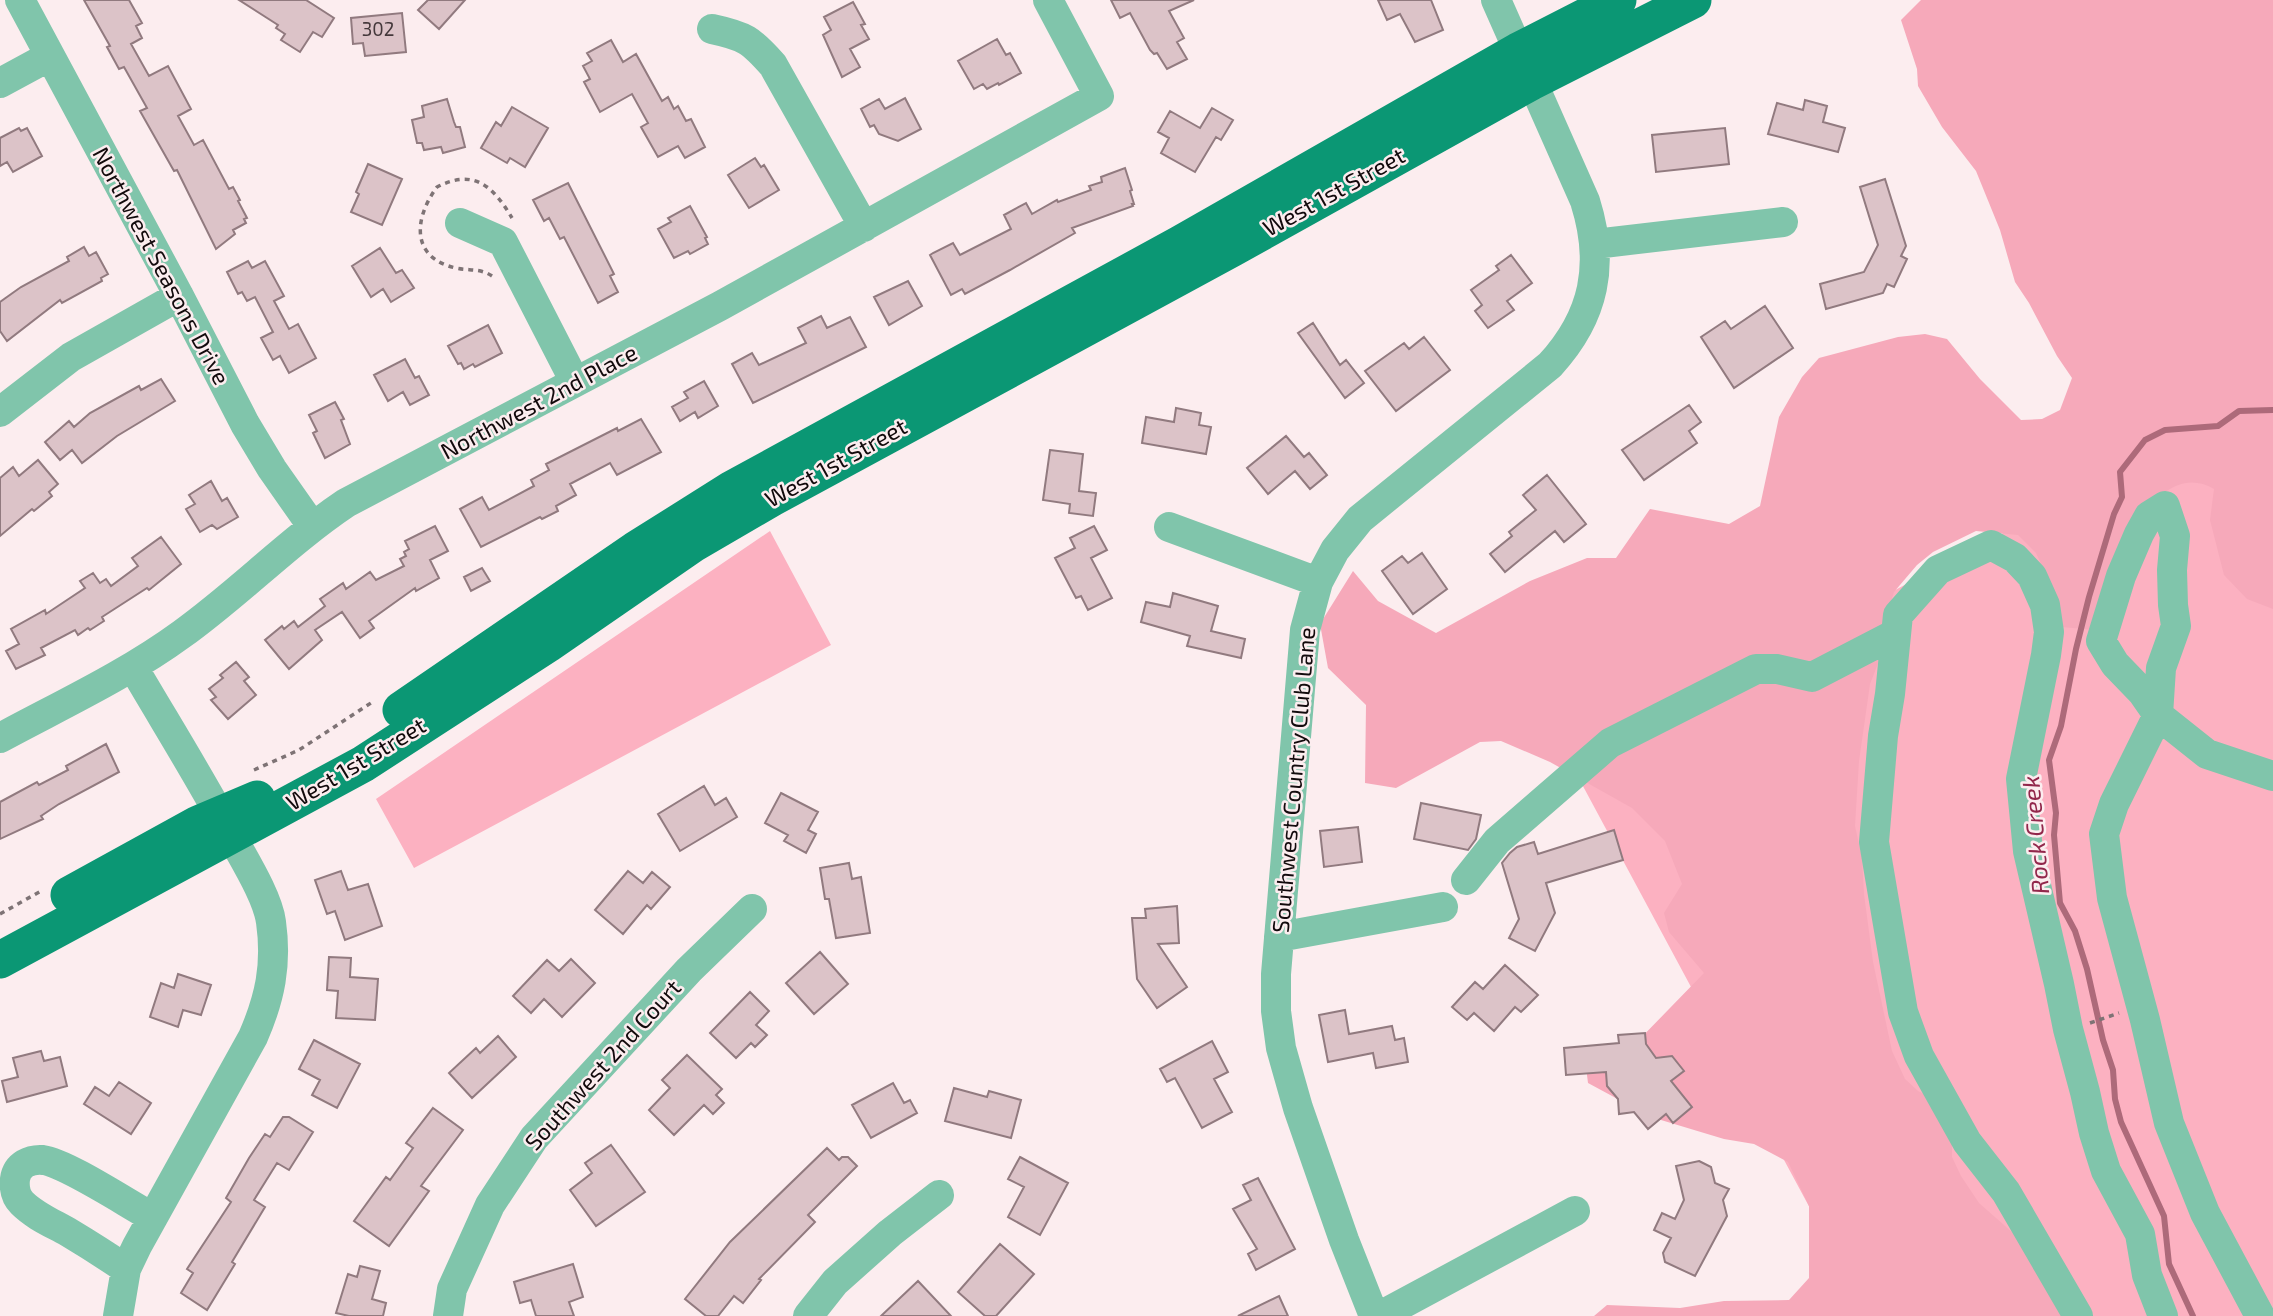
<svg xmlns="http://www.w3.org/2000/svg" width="2273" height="1316" font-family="'Exo 2',sans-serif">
<rect width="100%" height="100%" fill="#fcedef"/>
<path fill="#fcb1c1" d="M2273 390V1316H1868L1570 762Z
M770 531 831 645 414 868 376 799Z"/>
<path fill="#f6a9ba" d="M1921 0H2273V609L2247 599 2224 575 2210 520 2214 489C2195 478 2179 482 2162 494L2094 630 2062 627 2047 577 2036 553 2018 535 1976 531 1933 552 1917 565 1894 592 1884 624 1879 661 1870 684 1859 761 1855 826 1862 858 1864 894 1873 962 1892 1051 1905 1079 1918 1091 1935 1099 1952 1131V1157L1961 1176 1979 1203 2021 1240 2069 1316H1594L1607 1305 1680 1308 1724 1301 1789 1300 1809 1278V1206L1788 1162 1754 1144 1724 1139 1651 1117 1588 1083 1586 1067 1634 1045 1704 973 1669 932 1664 913 1682 884 1665 841 1632 808 1550 762 1501 741 1480 742 1396 788 1365 783 1366 705 1328 668 1320 624 1353 571 1378 601 1436 633 1530 581 1587 558H1616L1650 509 1729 524 1760 506 1779 417 1802 377 1819 358 1898 337 1925 334 1947 339 1980 379 2021 420 2042 419 2060 410 2072 378 2057 356 2029 303 2015 282 2000 230 1976 171 1942 127 1918 86 1917 69 1901 20Z"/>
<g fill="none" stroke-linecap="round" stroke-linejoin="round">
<path stroke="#ad6a7a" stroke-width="6" d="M2193 1316 2169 1264 2164 1216 2121 1122 2115 1099 2113 1070 2103 1040 2087 969 2075 931 2060 903 2054 835 2056 813 2049 760 2061 726 2076 649 2089 597 2114 514 2122 497 2120 472 2145 440 2165 430 2218 426 2239 411 2273 410"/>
</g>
<path fill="#dcc3c8" stroke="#917a7f" stroke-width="2" d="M84 0H129L142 23 136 26 142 38 131 44 149 76 168 66 191 109 178 116 194 145 203 140 229 189 233 187 240 200 238 201 247 218 244 219 246 223 233 230 235 234 216 249 177 170 174 171 140 111 147 108 124 67 119 69 107 47 110 46Z
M239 0H306L334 18 322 37 313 32 300 52 281 40 285 34 276 28 278 25Z
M428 0H465L439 29 418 10Z
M1111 0H1194L1169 11 1184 38 1177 42 1187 59 1167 69 1157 53 1154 54 1150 50 1130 13 1120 18Z
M1378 0H1431L1443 30 1415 42 1400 14 1387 20Z
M853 2 865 24 861 25 869 39 850 49 860 67 842 77 823 35 831 30 824 17Z
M402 13 406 52 365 56 363 43 353 44 351 18Z
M997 39 1006 55 1010 53 1021 73 999 85 998 83 987 89 983 84 974 89 958 61Z
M611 40 623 62 636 54 662 101 668 97 674 109 678 106 686 121 691 119 705 147 685 158 678 146 658 157 641 127 648 123 632 94 600 112 584 82 590 79 583 66 592 61 587 53Z
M905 98 921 129 898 141 879 134 874 125 870 127 861 109 879 99 885 109Z
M447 99 454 122 456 127H460L465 147 443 153 441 147 424 150 422 143H417L412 120 424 117 422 106Z
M1805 100 1827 106 1823 122 1845 128 1838 152 1768 134 1777 103 1803 110Z
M512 107 548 128 525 167 510 158 507 163 481 148 496 122 501 126Z
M1212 108 1233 120 1221 140 1216 137 1195 172 1161 153 1169 138 1158 132 1170 111 1200 128Z
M19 128 21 131 27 128 42 156 13 172 7 162 0 166V138Z
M1725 128 1729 164 1656 172 1652 135Z
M755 158 761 167 764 165 779 190 749 208 728 175Z
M368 164 402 179 382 225 351 212 359 194 356 192Z
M1125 168 1132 190 1130 191 1134 204H1132L1133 206 1072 228 1075 233 1010 270 965 294 962 289 951 295 930 255 933 253 953 243 960 255 1011 229 1004 215 1026 203 1032 214 1057 200 1058 202 1091 190 1089 186 1102 182 1101 177Z
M1885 179 1906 246 1901 256 1907 259 1894 287 1887 284 1883 293 1826 309 1820 284 1864 272 1878 245 1860 187Z
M568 183 614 274 610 276 618 292 598 303 564 237 560 239 549 218 544 221 533 200Z
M690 206 707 237 705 238 708 244 690 254 688 251 674 258 658 229 671 222 668 218Z
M84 247 89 256 96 252 108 274 101 278 102 281 62 303 60 300 7 341 0 331V302L21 287 69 261 67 257Z
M380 248 396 273 402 270 414 288 391 302 383 289 371 297 352 266Z
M1511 255 1532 283 1507 301 1514 310 1488 328 1475 311 1482 305 1471 290 1499 270 1496 266Z
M248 261 252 268 265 261 284 296 274 301 289 329 298 324 316 358 289 373 280 356 273 360 261 338 273 332 255 297 247 301 242 292 238 294 227 272Z
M908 281 922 306 889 325 874 297Z
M1765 306 1793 348 1734 388 1701 337 1725 321 1731 329Z
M821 316 827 328 850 317 866 347 753 403 732 364 752 353 759 365 806 343 798 328Z
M1313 323 1340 365 1346 360 1364 383 1345 398 1298 333Z
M488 325 502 353 475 367 473 364 464 369 461 363 458 364 448 346Z
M1424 337 1450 370 1396 411 1365 371 1404 343 1409 349Z
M405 359 415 378 419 376 429 395 410 405 403 392 388 401 374 375Z
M161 379 175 401 117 436 82 463 72 450 60 460 45 442 69 421 74 427 90 413 139 386 141 390Z
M704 381 718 406 698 418 695 412 680 421 672 407 688 398 684 392Z
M335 402 344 419 341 420 350 444 325 458 313 433 317 431 309 415Z
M1689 405 1701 422 1689 431 1697 443 1644 480 1622 450Z
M1176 408 1201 413 1199 425 1211 427 1206 454 1142 443 1146 417 1174 422Z
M641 419 661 452 617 475 610 463 570 484 576 495 556 506 558 511 542 519 540 517 481 547 460 509 482 497 489 510 534 486 531 480 549 470 546 464 617 428 618 431Z
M1286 436 1304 457 1309 453 1327 475 1310 489 1295 471 1268 494 1247 468Z
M1050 450 1083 454 1079 491 1096 493 1093 516 1069 513 1070 504 1043 500Z
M38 460 58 484 49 492 52 496 34 511 32 509 0 536V478L13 467 19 476Z
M1547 475 1586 524 1564 542 1555 531 1505 572 1490 554 1512 536 1509 532 1536 510 1523 495Z
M211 481 222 501 227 498 238 517 217 529 212 525 200 532 186 509 195 504 189 495Z
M435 526 448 551 430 560 439 578 416 591 415 588 369 621 374 628 360 638 342 612 315 630 322 640 289 669 265 640 282 626 284 629 294 621 298 627 325 606 320 599 343 583 346 589 370 572 376 580 404 566 400 559 406 556 404 552 409 549 405 541Z
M1094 526 1107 550 1091 558 1112 598 1088 610 1081 596 1076 598 1055 558 1075 548 1070 538Z
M161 537 181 564 149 590 147 588 102 617 104 621 90 630 88 628 78 635 75 630 41 648 45 655 16 669 6 651 19 644 11 629 45 610 46 614 85 588 80 581 93 573 100 583 106 579 111 586 138 566 132 558Z
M1422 553 1447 589 1413 614 1382 571 1402 556 1408 563Z
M482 568 490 581 471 591 464 577Z
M1173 593 1218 606 1211 631 1245 639 1241 658 1187 646 1190 636 1141 622 1146 602 1170 607Z
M236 662 249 677 244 681 256 695 228 719 211 700 216 697 209 689 223 678 220 675Z
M106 744 119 772 59 804 41 816 43 819 0 839V802L37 782 39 785 68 770 66 766Z
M704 786 715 805 726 798 737 817 680 851 658 814Z
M781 793 818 812 808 830 816 834 806 853 784 841 788 835 765 823Z
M1421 803 1481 815 1476 839 1468 850 1414 839Z
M1358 827 1362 862 1324 867 1320 831Z
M1614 830 1623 860 1546 883 1555 913 1535 951 1509 938 1519 919 1502 863 1510 853 1517 847 1534 842 1538 854Z
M849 863 852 879 861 877 870 933 836 938 829 899H825L820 868Z
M341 871 348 890 368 884 382 926 345 940 335 911 327 914 315 880Z
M628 871 643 883 652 872 670 887 651 909 647 905 623 934 595 910Z
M1177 906 1179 943 1158 944 1187 987 1157 1008 1137 979 1132 918H1146L1145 909Z
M820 952 848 984 814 1014 786 983Z
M329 957 351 958 350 977 378 979 375 1020 336 1018 338 991 327 990Z
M571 959 595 983 562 1017 544 999 531 1013 513 996 547 960 559 971Z
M1505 965 1538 995 1521 1012 1515 1007 1494 1031 1474 1013 1467 1020 1452 1007 1475 982 1483 989Z
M178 974 211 985 201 1015 183 1010 178 1027 150 1017 161 983 174 988Z
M750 992 769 1011 756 1025 767 1035 755 1047 751 1043 736 1058 710 1033Z
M1345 1010 1349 1034 1392 1026 1395 1040 1404 1038 1408 1062 1376 1068 1373 1053 1328 1062 1319 1015Z
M1645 1033 1646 1044 1656 1058 1672 1056 1684 1071 1671 1081 1692 1107 1673 1123 1666 1114 1648 1129 1634 1112 1619 1114 1618 1099 1607 1086 1606 1072 1566 1075 1564 1048 1619 1043 1618 1035Z
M498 1036 516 1057 472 1098 449 1073 476 1048 480 1053Z
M314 1040 360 1064 337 1108 312 1095 320 1080 299 1069Z
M1212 1041 1228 1072 1214 1079 1232 1112 1202 1128 1175 1078 1167 1082 1160 1069Z
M41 1051 44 1061 60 1057 67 1086 7 1102 2 1081 18 1077 13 1058Z
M687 1055 722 1089 716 1095 724 1103 713 1114 704 1105 674 1135 649 1110 670 1088 662 1080Z
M119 1082 151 1103 131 1134 84 1104 95 1087 109 1096Z
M893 1083 904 1103 910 1100 917 1113 871 1138 852 1105Z
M954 1088 987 1097 989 1091 1021 1100 1011 1138 945 1121Z
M433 1108 463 1130 421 1186 429 1191 389 1246 354 1221 386 1177 390 1180 413 1148 406 1143Z
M283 1117H289L313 1132 289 1170 277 1163 254 1200 265 1207 232 1262 235 1264 207 1310 181 1293 193 1273 187 1269 231 1202 226 1198 249 1158 265 1134 270 1137Z
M611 1145 645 1192 596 1226 570 1190 592 1173 585 1163Z
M827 1148 839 1160 842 1157H848L857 1166 808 1215 815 1222 759 1279 761 1280 743 1303 734 1296 718 1316H706L685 1299 730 1242Z
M1020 1157 1068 1183 1040 1235 1008 1217 1024 1187 1008 1179Z
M1699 1161 1711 1167 1715 1183 1729 1189 1723 1200 1727 1216 1695 1276 1665 1262 1663 1253 1671 1238 1654 1230 1662 1213 1675 1219 1684 1200 1676 1166Z
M1258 1178 1295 1249 1256 1270 1248 1254 1257 1249 1233 1209 1251 1200 1243 1185Z
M1000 1244 1034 1274 996 1316H985L958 1292Z
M573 1264 583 1297 569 1302 574 1316H536L531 1300 520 1303 514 1282Z
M360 1266 380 1271 372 1299 386 1303 383 1316H349L336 1313 348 1274 357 1277Z
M918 1281 951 1316H881Z
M1279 1296 1288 1316H1238Z"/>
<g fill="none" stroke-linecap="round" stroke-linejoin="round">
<path stroke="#7e7375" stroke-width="3.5" stroke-dasharray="5 5" stroke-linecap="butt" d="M492 276C480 268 470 271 456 268 410 258 414 218 437 187 474 168 493 186 512 218
M254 770 299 750 374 701
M0 914 41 891
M2090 1023 2119 1013"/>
<path stroke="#80c5ab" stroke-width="30" d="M20 0 179 296 245 424 272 469 312 526
M712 29C745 36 751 40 773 65L864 227
M0 83 50 56
M460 223 503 242 575 382
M1595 244 1783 222
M0 412 71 357 179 296
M1169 527 1318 582
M0 738C61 705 126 675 182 634 239 593 288 542 346 503L720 306 1099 96 1048 0
M1466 880 1497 841 1610 743 1756 669H1777L1812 677 1895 634
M1279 937 1443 907
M126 1269C107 1256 88 1244 68 1232 52 1223 35 1216 22 1203 16 1197 14 1188 15 1179 17 1165 30 1159 43 1160 66 1163 128 1204 152 1217
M118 1316 126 1269 137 1246 253 1037C270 998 277 965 271 922 268 898 245 861 233 839 202 781 167 725 133 667
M448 1316 452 1289 490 1205 534 1138 689 970 752 909
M808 1316 835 1282 890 1233 939 1195
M1374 1316 1344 1240 1298 1108 1281 1048 1276 1011V974L1305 630 1318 582 1335 550 1360 519 1550 365C1595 316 1605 264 1585 201L1496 0
M1380 1316 1575 1211
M2078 1316 2006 1192 1967 1142 1919 1056 1903 1012 1874 842 1883 736 1890 694 1898 615 1938 570 1991 545 2015 558 2032 576 2045 605 2049 632 2046 655 2021 779 2028 851 2059 984 2068 1029 2085 1092 2094 1133 2106 1171 2140 1234 2147 1275 2163 1316
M2260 1316 2205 1213 2169 1123 2145 1020 2112 898 2104 834 2114 804 2158 715 2161 668 2176 626 2173 605 2172 570 2175 536 2165 506 2149 516 2139 534 2121 576 2101 641 2115 664 2142 692 2158 715 2207 754 2273 776"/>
<path stroke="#0b9774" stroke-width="37" d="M401 710 635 550 732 489 1180 244 1518 51 1618 0
M69 895 198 824 257 799
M0 960 363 764 548 644 693 544 772 498 1233 248 1531 82 1693 0"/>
</g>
<g text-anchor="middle" stroke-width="5" stroke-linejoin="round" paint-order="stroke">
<g font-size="19" fill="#44383b">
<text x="378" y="36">302</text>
</g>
<g font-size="23" fill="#120a0c" stroke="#fcedef">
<text transform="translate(1334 192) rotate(-29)" y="8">West 1st Street</text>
<text transform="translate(161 266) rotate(62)" y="8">Northwest Seasons Drive</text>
<text transform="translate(539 402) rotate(-28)" y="8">Northwest 2nd Place</text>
<text transform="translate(836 463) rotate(-29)" y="8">West 1st Street</text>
<text transform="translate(356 764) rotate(-31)" y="8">West 1st Street</text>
<text transform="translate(1294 780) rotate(-85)" y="8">Southwest Country Club Lane</text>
<text transform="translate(603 1065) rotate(-48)" y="8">Southwest 2nd Court</text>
</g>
<g font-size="24" font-style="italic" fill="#92274b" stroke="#fcedef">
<text transform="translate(2036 835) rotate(-95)" y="8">Rock Creek</text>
</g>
</g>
</svg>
